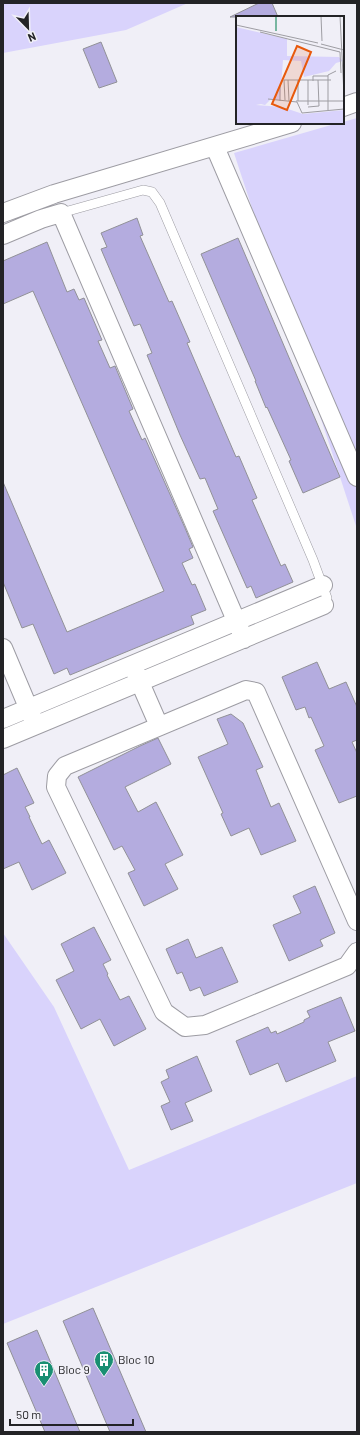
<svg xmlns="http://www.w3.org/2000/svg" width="360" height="1435" font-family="Barlow,sans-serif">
<rect width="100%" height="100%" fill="#f0eff7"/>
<path fill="#d9d3fc" d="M3 3H188L126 30 3 53Z
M357 118V529L234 153 338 123H343V122Z
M3 933 54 1007 129 1170 357 1076V1183L3 1324Z"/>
<path fill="#b4acdf" stroke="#919197" d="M259 3H272L278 17H230Z
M101 42 117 82 99 88 83 49Z
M137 218 143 235 140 236 169 302 172 301 190 342 187 343 236 457 239 456 257 498 252 500 281 566 285 564 293 582 256 598 251 586 247 588 213 511 218 509 205 478 200 479 180 435 147 355 152 353 140 324 134 326 101 249 107 247 101 233Z
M238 238 340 477 303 493 289 461 291 460 267 407 266 408 255 381H256L201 254Z
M47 242 67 292 74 289 79 300 84 298 102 340 98 341 110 368 115 366 133 409 129 411 142 440 145 438 185 528 193 547 189 549 193 558 182 563 192 585 195 584 206 610 191 616 194 624 70 675 67 668 54 674 33 624 22 628 3 582V482L67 632 164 591 33 291 3 304V261Z
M317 662 329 689 346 682 357 707V740L352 742 357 753V796L339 803 315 750 324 746 311 717 309 718 305 707 296 710 282 677Z
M231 714 243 723 263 767 256 770 271 807 279 803 296 841 261 855 249 828 231 836 221 814 223 813 198 757 228 744 217 719Z
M158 738 171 764 125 787 138 812 156 802 183 855 165 864 178 889 144 906 128 873 135 870 122 846 114 850 78 777 140 746Z
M17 768 34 803 25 807 30 817H29L42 844 49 840 66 873 32 890 19 862 3 869V775Z
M315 886 335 933 320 940 323 946 289 961 273 925 301 913 293 896Z
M94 927 111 960 103 964 108 974 107 975 120 1000 129 996 146 1029 114 1046 100 1019 81 1029 56 980 74 971 61 944Z
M188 939 196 958 222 947 238 982 204 996 200 987 190 991 182 972 177 974 166 949Z
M341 997 355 1031 328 1042 336 1061 286 1082 278 1063 250 1075 236 1041 268 1027 271 1033 276 1031 277 1034 304 1022V1020L310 1017 307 1011Z
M197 1056 212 1091 185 1103 193 1121 171 1130 161 1106 170 1102 161 1082 169 1078 166 1070Z
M93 1308 146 1432H110L63 1321Z
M37 1330 80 1432H45L7 1343Z"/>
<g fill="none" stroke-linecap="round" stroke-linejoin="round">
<defs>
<path id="service" d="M61 213 143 190 152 192 160 203 313 560 327 598 326 602 324 605"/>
<path id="minor" d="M343 107 357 102
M215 147 357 477
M3 213 54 194 292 123
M3 235 41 219 61 213 244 639
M3 648 33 719
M135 671 159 726
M3 719 323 585
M3 739 324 605
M357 921 256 692 246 690 65 766 57 776 56 787 164 1012 185 1027 205 1025 347 966 357 952"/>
</defs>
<use href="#service" stroke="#9d9ca3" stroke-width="10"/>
<use href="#minor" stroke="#9d9ca3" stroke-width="20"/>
<use href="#service" stroke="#fff" stroke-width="9"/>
<use href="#minor" stroke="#fff" stroke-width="18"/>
</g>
<defs>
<symbol id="building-pin" viewBox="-11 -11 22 30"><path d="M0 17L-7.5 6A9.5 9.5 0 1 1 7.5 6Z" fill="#198f72" stroke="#f0eff7"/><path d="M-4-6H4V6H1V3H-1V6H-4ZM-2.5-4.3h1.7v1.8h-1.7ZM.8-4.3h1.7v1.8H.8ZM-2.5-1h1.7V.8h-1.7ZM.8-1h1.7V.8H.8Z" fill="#fff"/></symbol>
</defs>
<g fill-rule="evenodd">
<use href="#building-pin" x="93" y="1349" width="22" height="30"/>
<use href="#building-pin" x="33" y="1359" width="22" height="30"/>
</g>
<g text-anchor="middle" stroke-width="3.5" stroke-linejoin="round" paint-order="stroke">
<g font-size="12" fill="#232326" stroke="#f0eff7" text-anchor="start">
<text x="118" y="1364">Bloc 10</text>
<text x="58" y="1374">Bloc 9</text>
</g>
</g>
<g transform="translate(236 16)">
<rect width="108" height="108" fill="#f0eff7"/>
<path d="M0 11 51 23V40L103 41 107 45 100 47 93 55 68 61 65 45 47 44 44 84 35 83 29 89 25 88 20 89 46 91 67 98 108 94V108H0Z" fill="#d9d3fc"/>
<path fill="none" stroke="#78b6a1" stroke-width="2" d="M40 15V0"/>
<path fill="none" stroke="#9e9da3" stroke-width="1" d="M85 0 86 25M104 0 108 79M0 9 82 27M24 16 104 36M85 28 108 34M104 36 105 57M52 64 53 85M77 65V60H92M44 69V85M108 78V92M32 83 61 86 66 97 108 93M49 84 48 64H95M60 85H108M62 85V64M72 89V64M72 91 83 90 82 64M92 94V59L100 55"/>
<path fill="#e8590c" fill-opacity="0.15" stroke="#e8590c" stroke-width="2" d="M61 30 75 36 51 94 36 88Z"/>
<rect width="108" height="108" fill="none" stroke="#232326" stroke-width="2"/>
</g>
<rect width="360" height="1435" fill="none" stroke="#232326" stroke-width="8"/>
<g transform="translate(28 28) rotate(157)" stroke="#f0eff7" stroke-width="3" paint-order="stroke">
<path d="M0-3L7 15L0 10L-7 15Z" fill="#232326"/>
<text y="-6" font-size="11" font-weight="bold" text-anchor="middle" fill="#232326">N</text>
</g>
<path d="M10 1419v6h123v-6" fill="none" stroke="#232326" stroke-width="2"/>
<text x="16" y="1419" font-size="12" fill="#232326" stroke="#f0eff7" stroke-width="3" paint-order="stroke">50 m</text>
</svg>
